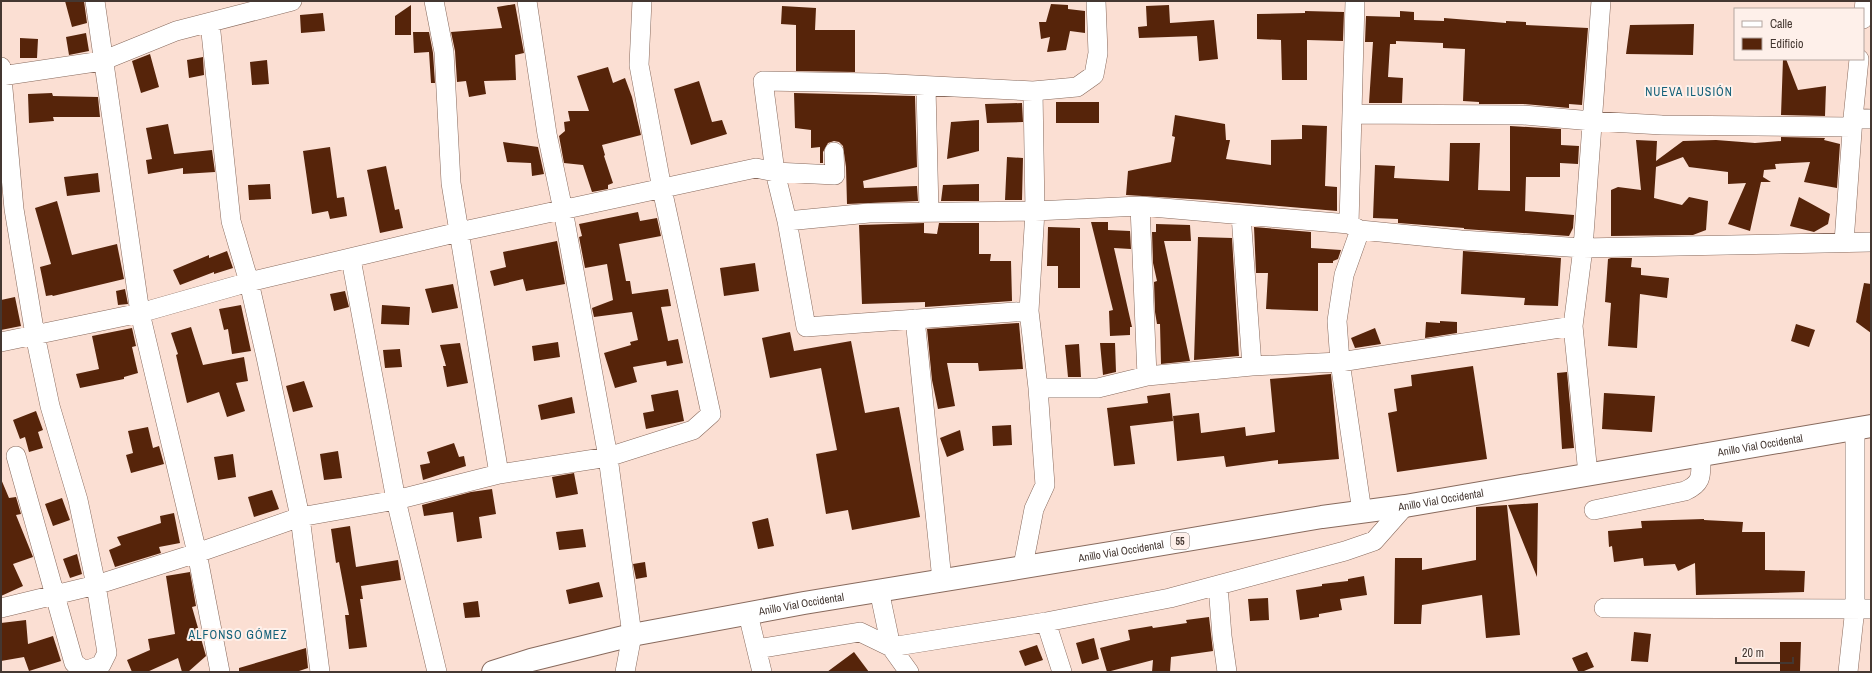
<svg xmlns="http://www.w3.org/2000/svg" width="1872" height="673" font-family="'Archivo Narrow',sans-serif">
<rect width="100%" height="100%" fill="#fbdfd3"/>
<path fill="#56240a" d="M65 1H84L87 23 72 27Z
M515 4 524 53 515 55 516 80 484 81 486 94 469 97 466 81 457 82 455 51 451 32 502 28 497 7Z
M1051 4 1068 5V9L1085 11V33L1070 31 1066 50 1047 52 1050 37 1041 39 1039 22H1046Z
M411 5V35H395V16Z
M1169 5 1170 23 1214 20 1218 59 1199 61 1197 36 1139 38 1138 27 1147 26 1146 6Z
M782 6 816 8 815 30H855V72L796 71V25L781 24Z
M1305 11 1344 12 1343 41 1307 40V80H1282L1281 40 1257 39V14L1305 13Z
M1400 11 1414 12V20L1444 21V18L1506 23V21L1526 22V25L1588 28 1582 105 1569 104V108L1523 104H1479V102L1463 101 1465 49 1443 48V43L1396 41V44H1390L1388 77 1403 78 1402 103H1369L1373 42H1365L1366 16 1400 17Z
M323 13 325 31 301 33 300 15Z
M1694 24 1693 55 1626 54 1630 25Z
M413 32H429L433 53 435 83H431L429 52 414 53Z
M86 33 89 51 69 55 66 37Z
M20 38 38 39 37 58H20Z
M150 54 159 87 141 93 132 61Z
M203 57 204 75 189 78 187 60Z
M1783 59H1786L1798 90 1826 86 1825 116 1781 115Z
M267 60 269 84 252 85 250 62Z
M608 67 613 83 625 78 632 97 641 135 602 145 605 155 604 156 613 183 608 185V189L592 192 583 165 564 163 559 136 565 131 564 122 570 121 568 111H589L577 76Z
M699 81 712 122 722 120 727 134 691 145 674 89Z
M52 93 53 96 98 97 100 117H53L54 121 29 123 28 94Z
M794 93 915 96 917 167 863 181 864 188 917 186 918 201 847 204 846 167 843 146 839 142 834 141 828 143 823 152V163H820V147L811 148V130L795 128Z
M1056 102H1099V123H1056Z
M1022 103 1023 122 987 123 985 104Z
M1175 115 1225 124 1226 140H1230L1226 159 1271 165V140L1302 139V125L1327 126 1325 186 1337 187V211L1207 200 1126 195 1128 171 1171 162 1175 137 1172 136Z
M979 120V151L947 159 951 122Z
M168 124 174 154 212 150 215 172 183 174V168L148 174 146 160 152 159 146 128Z
M1510 126 1561 129V145L1579 146 1578 164 1560 163V177H1526L1525 211 1574 215 1573 228 1569 236 1464 229V228L1398 223V219L1373 218 1375 165 1395 166 1394 178 1449 181 1450 143H1480L1478 190 1510 191Z
M1781 137 1825 138 1824 140 1840 144 1837 188 1804 182 1810 162 1775 164 1776 169 1764 170 1763 177 1771 182H1761L1750 231 1728 224 1746 183 1728 184V172L1689 167 1683 157 1656 167 1654 198 1682 205 1689 197 1708 201 1706 230 1693 235 1611 236V190L1618 187 1641 190 1636 140 1657 141 1656 161 1683 141 1716 140 1755 143 1781 141Z
M503 142 538 147 544 174 532 176 531 163 507 162Z
M330 147 337 198 344 197 347 216 330 219 328 211 312 214 303 151Z
M1007 157 1023 158 1022 200H1005Z
M386 166 395 210 399 209 403 228 380 233 367 170Z
M98 173 100 192 67 196 64 177Z
M270 184 271 199 249 200 248 185Z
M979 184V201H941L943 185Z
M1799 197 1830 214 1828 224 1814 232 1790 226Z
M57 201 72 255 117 244 124 279 53 296 52 295 46 296 40 267 51 264 35 208Z
M638 212 640 221 657 218 661 236 619 244 626 281H630L632 294 668 289 671 306 661 307 668 341 678 339 683 363 667 366 666 361 633 367 637 382 615 388 604 353 631 345 630 342 638 340 632 312 594 317 592 308 613 300 607 264 585 268 579 237 582 236 579 224Z
M1091 222H1108V230L1130 231 1131 249 1114 248 1132 327H1130V335L1110 336 1109 311 1113 310Z
M924 223V233L937 234 939 223H979V254H991L990 261H1011L1012 301 925 307V302L862 304 859 225Z
M1156 224 1190 225 1191 241H1164L1190 361 1161 364 1160 324H1157L1155 312 1154 282 1157 281 1153 263 1152 232H1156Z
M1048 227 1080 228V288H1058V266H1047Z
M1254 227 1311 232V248L1341 250 1338 259 1333 261V263H1318V311L1266 309 1268 273H1256Z
M1198 237 1232 238 1239 356 1194 360Z
M557 241 565 284 526 291 523 279 494 286 490 271 506 267 503 252Z
M227 251 233 268 214 274V272L180 285 173 270 209 255V258Z
M1463 251 1561 258 1558 306 1524 305 1525 298 1461 294Z
M1611 258H1632L1631 267 1641 268V275L1669 278 1667 298 1640 294 1637 348 1608 346 1611 303 1605 302 1608 259Z
M755 263 759 291 724 296 720 268Z
M1864 283 1871 284V333L1856 322Z
M453 284 458 308 432 313 425 289Z
M125 289 128 304 118 305 116 291Z
M345 291 349 307 334 311 330 294Z
M15 297 21 326 1 330V300Z
M241 305 251 351 232 354 228 329 224 330 219 309Z
M382 305 410 307 409 325 381 324Z
M1440 321 1457 322V333L1425 338 1426 322 1440 323Z
M1019 323 1023 369 979 371 978 363H947L955 406 938 409 932 380 927 329Z
M1796 324 1815 330 1809 347 1791 341Z
M191 327 203 365 244 357 248 381 236 383 245 411 227 417 219 392 187 403 176 355 178 354 171 333Z
M132 328 136 346 132 347 138 373 124 377V379L80 388 76 374 99 369 92 336Z
M1375 328 1381 344 1355 348 1351 338Z
M790 332 794 351 851 341 865 413 899 407 920 517 852 530 848 510 826 514 816 454 837 450 821 368 770 378 762 338Z
M558 342 560 357 534 361 532 346Z
M460 343 468 383 447 387 443 366H446L440 345Z
M1100 343H1115L1116 372 1103 375Z
M1079 344 1081 377H1068L1065 345Z
M400 349 402 367 385 368 383 350Z
M1473 366 1487 459 1397 472 1388 413 1397 411 1394 389 1412 386 1411 375Z
M1567 372 1574 448 1562 449 1557 373Z
M1331 374 1339 459 1278 464V460L1226 467 1224 456 1177 461 1173 416 1199 413 1201 433 1245 427 1246 436 1275 432 1270 379Z
M304 381 313 407 293 412 286 386Z
M678 390 684 421 646 429 643 413 654 411 651 395Z
M1170 393 1173 421 1130 426 1135 464 1114 466 1107 408 1148 403 1147 396Z
M1604 393 1655 396 1652 432 1602 429Z
M572 397 575 413 541 420 538 405Z
M36 411 43 430 38 432 43 448 29 452 25 437 20 439 13 420Z
M1011 425 1012 445 993 446 992 426Z
M148 427 153 448 159 446 164 464 131 473 126 455 133 453 128 431Z
M960 430 964 450 947 457 940 438Z
M454 443 459 457 464 456 466 466 423 480 420 465 430 463 427 452Z
M338 451 342 478 324 480 320 454Z
M233 454 236 477 218 480 214 457Z
M574 473 578 494 556 498 552 477Z
M1 479 9 498 16 497 21 514 16 515 33 557 13 564 23 586 1 596Z
M492 489 496 514 479 517 482 538 457 542 453 512 424 516 422 505 471 492Z
M272 490 279 509 254 517 248 497Z
M62 498 70 520 53 526 45 504Z
M1538 503 1537 577 1508 505Z
M1507 505 1520 635 1486 638 1482 595 1422 605 1421 624H1394L1395 558H1422V570L1476 560V507Z
M174 513 180 543 159 547 161 553 115 567 109 550 121 545 117 537 161 523 160 516Z
M768 518 774 546 758 549 752 522Z
M1704 519V520L1743 522 1742 532H1765V570L1805 571 1804 592 1696 595 1695 563 1678 571 1675 564 1644 566 1643 558 1614 562 1612 546 1609 547 1608 531 1642 528 1641 521Z
M350 526 356 567 398 560 401 580 361 586 363 599H360L367 647 349 649 345 615H349L339 562 336 563 331 529Z
M583 529 586 547 559 550 556 532Z
M77 554 82 574 70 578 63 559Z
M645 562 647 577 636 579 633 564Z
M190 572 196 606 192 607 206 656 188 672H182L178 658 147 672H132L127 660 150 650 148 639 175 634 166 576Z
M1364 576 1367 595 1340 599 1342 610 1319 614V617L1300 620 1296 590 1322 586V584L1348 581V579Z
M599 582 603 597 569 604 566 590Z
M1268 598 1269 620 1250 621 1248 599Z
M478 601 480 617 465 618 463 603Z
M1209 617 1213 651 1171 657 1170 672H1152L1153 660 1107 672 1100 648 1130 640 1128 630 1152 626 1153 628 1187 623 1186 620Z
M26 620 28 644 53 636 61 661 29 671 24 657 1 661V623Z
M1634 632 1651 634 1648 662 1631 661Z
M1094 638 1099 659 1082 664 1076 643Z
M1780 642H1801L1800 671H1780Z
M1037 645 1043 660 1025 666 1019 651Z
M306 648 308 668 296 672H239V668Z
M854 652 869 672H827Z
M1587 652 1594 667 1584 671H1578L1572 658Z"/>
<g fill="none" stroke-linecap="round" stroke-linejoin="round">
<defs>
<path id="minor" d="M95 1 140 313 197 553 220 672
M434 1 444 52 451 183 499 474
M527 1 547 134 563 210 608 457 632 635 625 672
M1863 19 1865 1
M210 23 231 221 249 282 266 357 300 517 320 672
M1 67 14 209 35 335 50 406 78 500 96 585 107 653 101 665 85 671 74 663 16 456
M1 76 102 61 176 31 292 1
M926 87 929 212
M1352 114 1523 115 1592 121 1662 125 1852 127
M1853 118 1871 119
M1140 206 1147 376
M1241 215 1252 366
M787 221 869 213 1035 211 1140 206 1349 224 1360 230 1461 240 1583 248 1871 242
M1349 224 1355 1
M1360 230 1344 275 1337 321 1340 362 1362 512
M1844 242 1853 118 1859 59
M351 259 396 500 437 672
M1029 311 806 327 787 221 775 172 763 81 876 83 1033 91 1077 87 1094 75 1098 53 1096 1
M915 319 942 580
M1 342 140 313 249 282 459 232 756 168 775 172 835 175 834 152
M1038 388H1098L1147 376 1252 366 1340 362 1573 326
M1588 474 1573 326 1583 248 1601 1
M1594 510 1685 491C1705 482 1700 473 1701 454
M1023 566 1034 509 1045 485 1038 388 1029 311 1035 211 1033 91
M1218 586 1222 636 1227 672
M879 590 891 647 909 672
M1 608 96 585 197 553 300 517 396 500 499 474 608 457 693 430 711 414 662 189 639 65 642 1
M1604 608 1871 609
M748 614 762 672
M1046 622 1062 672
M757 649 860 632 891 647 1046 622 1170 598 1345 551 1374 541 1405 506
M1848 672 1855 608V428"/>
<g id="trunk">
<path id="s1" d="M493 672 531 660 632 635 804 603 1116 552 1322 517 1405 506 1871 426"/>
</g>
</defs>
<use href="#minor" stroke="#886a5d" stroke-width="20"/>
<use href="#trunk" stroke="#886a5d" stroke-width="24"/>
<use href="#minor" stroke="#fff" stroke-width="19"/>
<use href="#trunk" stroke="#fff" stroke-width="22"/>
</g>
<g text-anchor="middle" stroke-width="4" stroke-linejoin="round" paint-order="stroke">
<rect fill="#fef0ea" stroke="#7c6e68" stroke-width="1" x="1171" y="533" width="18" height="16" rx="3"/>
<g font-size="10" font-weight="bold" fill="#443731">
<text x="1180" y="545">55</text>
</g>
<g font-size="11" fill="#443731" stroke="#fef0ea">
<text dy="4" stroke="none"><textPath href="#s1" startOffset="1288">Anillo Vial Occidental</textPath></text>
<text dy="4" stroke="none"><textPath href="#s1" startOffset="964">Anillo Vial Occidental</textPath></text>
<text dy="4" stroke="none"><textPath href="#s1" startOffset="640">Anillo Vial Occidental</textPath></text>
<text dy="4" stroke="none"><textPath href="#s1" startOffset="316">Anillo Vial Occidental</textPath></text>
</g>
<g font-size="12" letter-spacing="1" fill="#136078" stroke="#fef0ea">
<text x="1689" y="96">NUEVA ILUSIÓN</text>
<text x="238" y="639">ALFONSO GÓMEZ</text>
</g>
</g>
<rect width="1872" height="673" fill="none" stroke="#443731" stroke-width="4"/>
<rect x="1734" y="8" width="130" height="52" fill="#fef0ea" stroke="#b4a6a0"/>
<rect x="1742" y="21" width="20" height="6" fill="#ffffff" stroke="#b4a6a0"/>
<text x="1770" y="28" font-size="12" fill="#443731">Calle</text>
<rect x="1742" y="38" width="20" height="12" fill="#56240a" stroke="#b4a6a0"/>
<text x="1770" y="48" font-size="12" fill="#443731">Edificio</text>
<path d="M1736 657v6h57v-6" fill="none" stroke="#443731" stroke-width="2"/>
<text x="1742" y="657" font-size="12" fill="#443731" stroke="#fef0ea" stroke-width="3" paint-order="stroke">20 m</text>
</svg>
